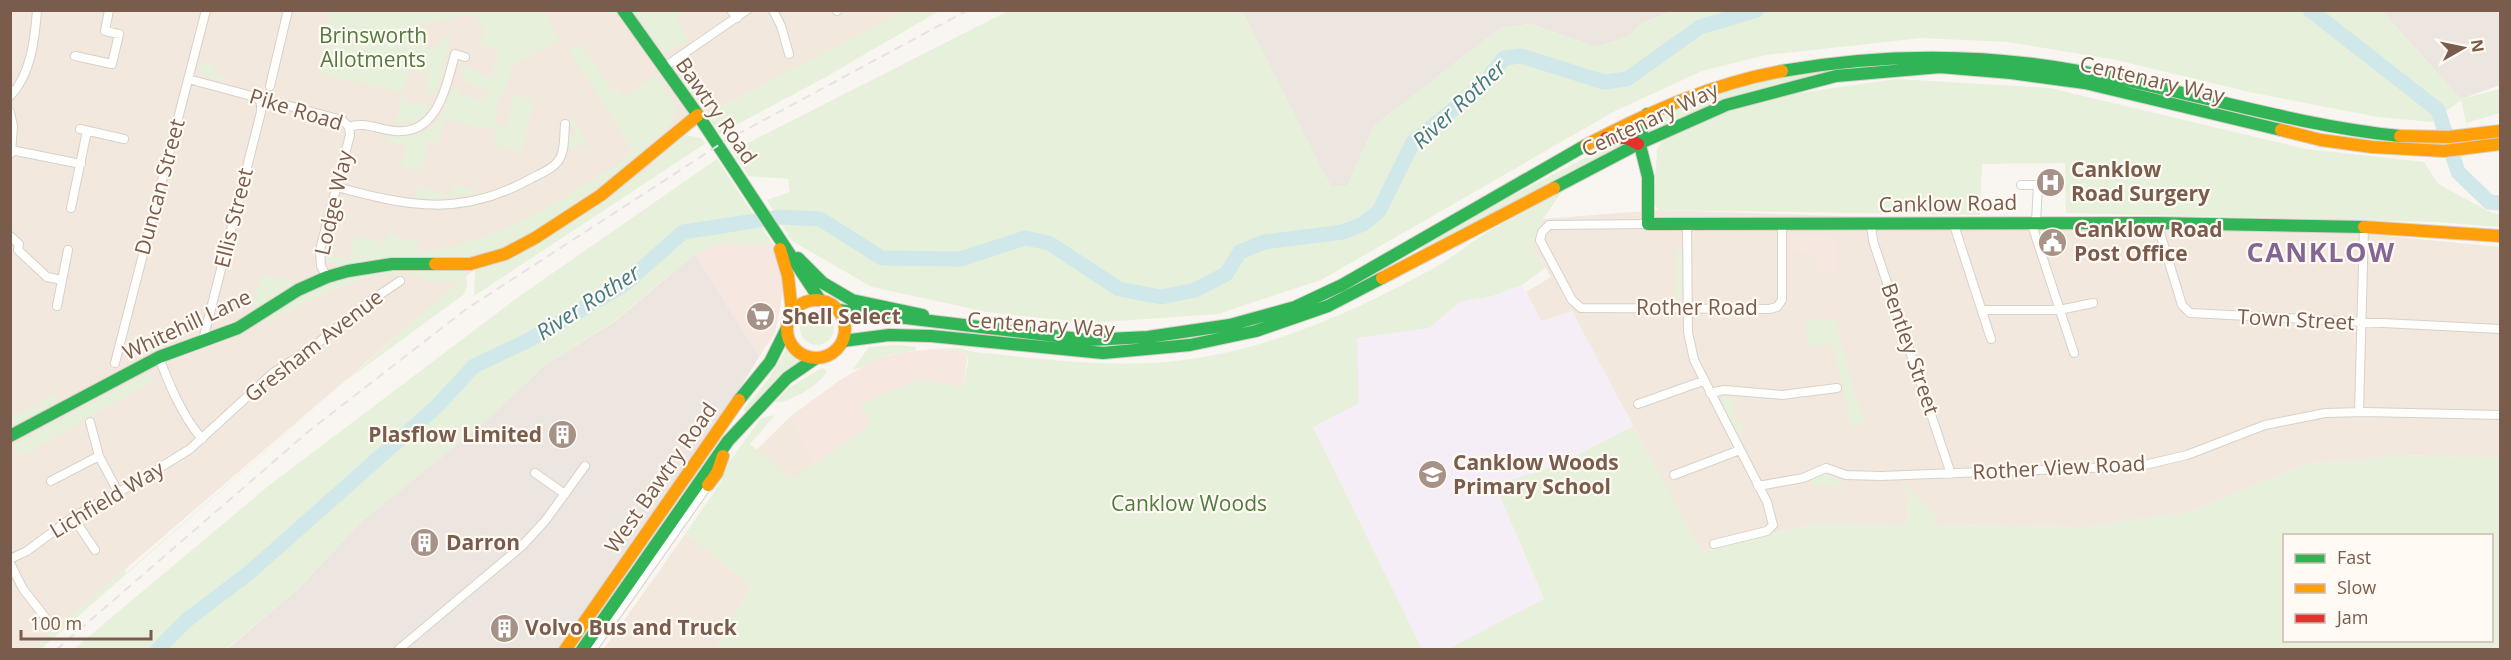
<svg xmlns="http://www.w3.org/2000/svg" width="2511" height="660" font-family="'Open Sans',sans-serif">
<rect width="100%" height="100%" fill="#f9f5f0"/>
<path fill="#f2e8de" d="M10 11H906L707 114 645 172 535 245 475 269 31 650 10 649Z
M1658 210 2356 233 2500 247V458L2402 455 2362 460 2309 463 2189 512 2087 527 1935 525 1902 482 1908 493 1907 525 1816 523 1701 552 1572 312 1541 321 1526 292 1551 277 1531 245 1543 219Z
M791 416 816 464 793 480 756 450Z
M686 533 751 586 715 649 603 650Z"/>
<path fill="#f6e8e1" d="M1796 235H1838V272L1819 275 1812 252 1789 251V240Z
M772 243 780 262 784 287 775 333 759 357 695 254 718 244Z
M935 349 959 350 968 355 963 386 916 380 860 404 871 423 816 464 791 416 840 380 877 359 898 353Z"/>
<path fill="#ede5e0" d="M1242 11H1673L1642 23 1627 37 1597 47 1530 24 1500 28 1374 126 1347 186 1331 187Z
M2382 11H2500V85L2461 99Z
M695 254 759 357 721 418 558 649 226 650 298 589 361 522 482 424 544 366 615 321Z"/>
<path fill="#f6eef6" d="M1522 285 1541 321 1572 311 1633 426 1558 465 1495 485 1544 600 1446 650 1422 649 1313 427 1359 403 1356 338 1429 328 1460 302 1492 296Z"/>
<path fill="#e7f0db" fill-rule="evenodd" d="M906 10 939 11 824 78 719 134 707 114Z
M331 11H544L559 40 512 66 506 93 501 92 495 124 506 127 513 95 534 100 522 152 493 145 496 131 445 119 438 143 429 141 421 171 401 167 406 146 388 142 390 135C435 136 437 127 453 88L460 90 459 94 484 102 489 90 463 81 465 72 458 69 462 66 477 70V73L491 77 498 51 494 47 481 46 484 28 473 14 419 25 415 38 430 50 446 37 451 38 437 94 425 91 429 74 409 69 403 93 317 73Z
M634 11H686L676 17 688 39 665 53Z
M1008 11H1242L1331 187 1347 186 1374 126 1500 28 1530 24 1597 47 1627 37 1642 23 1673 11H2382L2461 99 2500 89V113L2466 123 2461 100 2432 122 2378 117 2254 93 2112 59 2008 42 1921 38 1766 55 1702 71 1615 111 1321 280 1218 314 1087 323 987 312 872 287 792 241 767 200 790 192 788 179 749 176 732 151Z
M580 43 613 91 618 88 624 97 656 75 676 106 673 121 663 133 583 200 519 240 474 256 455 258 396 256 337 266 326 259 325 255 349 259 355 236 385 242 388 233 418 242 419 252 456 247 457 245C525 226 575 192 632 153L609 111 569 52Z
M200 62 214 66 212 73 226 77 223 82 201 75 198 69Z
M1840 69C1775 85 1711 102 1650 131L1648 127C1680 88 1791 76 1840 69Z
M1896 79 2050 88 2306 149 2424 162 2438 184 2492 213 2500 214V227L2438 222 2066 213 2065 163 1982 164 1980 215 1659 210 1654 204 1657 149 1665 137 1732 110 1779 96Z
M402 95 405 101 432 107C422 120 410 124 394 125Z
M572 118 592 148 589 150 583 141 572 149 569 147 568 138H574L575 129 570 127Z
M685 135 701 138 706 143 474 296 475 269 535 245 645 172Z
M1610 145H1621L1423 249 1422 246 1498 203Z
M717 159 772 243 718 244 695 254 614 321 544 366 482 424 361 522 298 589 226 649H74L267 487 521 295Z
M453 184 483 192 450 197 415 198 418 186 450 195Z
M1563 190 1543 219 1531 245 1545 268 1522 285 1492 296 1460 302 1429 328 1357 338 1359 403 1313 427 1422 649H715L751 586 686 533 721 482 726 467 761 418 775 415 750 444 793 480 871 423 860 404 916 380 963 386 968 363V355L959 350 935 349 959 348 974 352C1033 358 1092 366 1152 363 1254 357 1350 315 1439 265 1453 257 1466 246 1480 237 1507 220 1536 205 1563 190Z
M1676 250 1681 251C1682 265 1688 293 1676 303Z
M466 269V275L468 274 466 276 467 287 463 295 347 380 41 649 31 650 126 568 125 574 460 281C451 280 441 283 432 282 423 280 416 273 406 273 359 271 300 307 258 326 279 311 301 295 325 286 370 268 419 270 466 269Z
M261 274 296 283 251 312Z
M800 328a17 17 0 1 1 34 0a17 17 0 1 1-34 0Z
M1835 319 1854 392 1866 424 1851 426 1833 344 1807 347 1806 321Z
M896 345 916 347 915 351C902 352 888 354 876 360 868 364 862 369 853 369L869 347Z
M787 348 794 357 800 361 748 413 743 410 769 378Z
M822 368 827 371C823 382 788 405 775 402L790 387Z
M144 375 158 378 21 457 13 445Z
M54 393 59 401 11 428V417L31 407 32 408Z
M1724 397 1734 398 1733 420 1741 421 1743 442 1721 402Z
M1633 426 1702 552 1816 523 1907 524 1908 493 1900 479 1935 515V525L2087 527 2189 512 2309 463 2362 460 2402 455 2500 458V649L1446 650 1544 599 1495 485 1558 465ZM2284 536H2492V640H2284Z
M1825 472 1844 483 1843 486 1813 484 1811 480Z"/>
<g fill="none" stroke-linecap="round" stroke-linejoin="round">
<path stroke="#d0e8ea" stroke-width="15" d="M2310 10 2438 110 2458 172 2489 202 2500 203
M157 650 187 620 250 572 436 407 474 366 529 340 625 284 683 232 780 217 820 219 882 258 960 259 1025 238 1049 243 1119 289 1161 297 1195 290 1226 274 1240 252 1264 242 1343 232 1363 224 1379 211 1413 142 1482 86 1504 58 1521 56 1604 82 1627 79 1700 27 1757 10"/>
<defs>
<path id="street" d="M731 10 737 18
M773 10 781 26 789 54
M837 11 838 10
M75 56 112 64 119 34 105 31 109 10
M663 68 747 10
M188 79 342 120 349 127C364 121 379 130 395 131 438 135 446 86 455 54L465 57
M270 86 288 10
M10 96C31 75 35 38 37 10
M10 112 13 126 11 153
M80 129 124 139
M11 150 81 164
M2021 185H2038L2036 222
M337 187C410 207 463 217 532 178 542 173 557 167 561 156 565 147 564 134 565 124
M71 208 87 131
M1953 222 1991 339
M2031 222 2074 353
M2157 223 2182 305 2190 313 2500 329
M1648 224 1549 225 1542 232 1540 240 1572 300 1581 308 1769 309 1777 307 1782 300V225
M1871 224 1873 241 1951 474
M1687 225 1688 332 1694 360 1767 502 1773 525 1767 531 1714 544
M10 236 19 244 18 250 47 277 62 280
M327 277 321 266 320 250 350 135 349 127
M57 306 68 250
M1982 310H2059L2093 303
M203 340 261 112V102L257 98
M159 357C170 387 182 415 202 439
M115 363 206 10
M1710 393 1724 390 1782 395 1837 388
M1638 404 1703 381
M2359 412 2364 227
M90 422 99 456 118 492
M535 473 565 494
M1674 475 1740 450
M51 481 99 456
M1758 486 1803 478 1826 468 1846 475 1881 476 2140 466 2187 455 2265 425 2325 413 2365 412 2500 415
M73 517 95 550
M10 559 27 551 73 517 137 482 190 449 273 373 313 347 369 302 400 281
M10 563 23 589 45 617
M398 650 522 546 545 521 585 466
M592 650 708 485"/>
<path id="fast" d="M623 10 698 115 820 300
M1782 71C1883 53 1983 53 2084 72 2190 91 2292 125 2400 136
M1647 114 1639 141 1648 177V224L2157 223 2364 227
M1554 188 1638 144 1726 105 1836 76 1940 67 2011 73 2085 83 2281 130
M798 258 823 283 852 300 923 315
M839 310 1088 340 1148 337 1230 325 1295 307 1342 285 1586 145
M843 341 889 335 931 336 1103 353 1190 345 1256 331 1328 306 1382 278
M739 400 770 362 787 328
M10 436 159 357 238 328 298 290 327 277 348 271 392 264H435
M582 650 728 441 787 378 816 358"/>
<path id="slow" d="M2281 130 2321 140 2372 147 2444 151 2500 144
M2400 136 2449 137 2500 131
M1586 145C1649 112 1711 84 1782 71
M2364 227 2500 236
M780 249 788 276 792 312
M435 264H470L505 254 535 238 601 195 698 115
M1382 278 1554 188
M787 329a29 29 0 1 1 58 0a29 29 0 1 1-58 0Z
M708 485 717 473 723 456
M565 650 739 400"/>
<path id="jam" d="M1606 138H1627L1638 144"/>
</defs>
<use href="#street" stroke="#d7d1cb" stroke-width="10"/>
<use href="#fast" stroke="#d9d2cb" stroke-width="14"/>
<use href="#slow" stroke="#d9d2cb" stroke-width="14"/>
<use href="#jam" stroke="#d9d2cb" stroke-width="14"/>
<use href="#street" stroke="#fefefd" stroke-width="8"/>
<use href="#fast" stroke="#30b455" stroke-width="12"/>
<use href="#slow" stroke="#ff9f0a" stroke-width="12"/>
<use href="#jam" stroke="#e5322d" stroke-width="12"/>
<path stroke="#e6e3e7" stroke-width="2" stroke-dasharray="9 6" stroke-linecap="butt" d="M56 650 309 431 465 310 725 141 968 10"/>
</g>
<defs>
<symbol id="hospital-disc" viewBox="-11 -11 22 22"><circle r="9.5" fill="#a69286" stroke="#fffaf3"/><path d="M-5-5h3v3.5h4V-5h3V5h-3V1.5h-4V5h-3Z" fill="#fff"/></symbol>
<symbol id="civic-disc" viewBox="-11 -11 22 22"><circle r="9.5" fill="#a69286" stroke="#fffaf3"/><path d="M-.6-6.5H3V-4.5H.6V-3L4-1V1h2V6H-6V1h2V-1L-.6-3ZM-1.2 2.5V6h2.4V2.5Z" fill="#fff"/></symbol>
<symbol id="supermarket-disc" viewBox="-11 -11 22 22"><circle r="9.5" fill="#a69286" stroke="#fffaf3"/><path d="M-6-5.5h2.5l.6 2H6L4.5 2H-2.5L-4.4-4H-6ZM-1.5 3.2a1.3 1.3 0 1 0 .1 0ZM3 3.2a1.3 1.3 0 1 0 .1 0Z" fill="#fff"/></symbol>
<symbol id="building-disc" viewBox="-11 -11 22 22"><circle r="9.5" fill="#a69286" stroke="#fffaf3"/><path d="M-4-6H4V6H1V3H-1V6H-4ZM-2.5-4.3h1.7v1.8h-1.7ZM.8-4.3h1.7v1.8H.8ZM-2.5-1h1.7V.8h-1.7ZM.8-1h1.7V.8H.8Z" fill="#fff"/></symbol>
<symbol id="school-disc" viewBox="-11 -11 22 22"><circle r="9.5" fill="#a69286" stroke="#fffaf3"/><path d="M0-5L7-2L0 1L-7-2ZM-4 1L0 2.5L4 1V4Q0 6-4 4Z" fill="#fff"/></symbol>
</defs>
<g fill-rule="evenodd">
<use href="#hospital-disc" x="2034" y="166" width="33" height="33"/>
<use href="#civic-disc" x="2036" y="226" width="33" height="33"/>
<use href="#supermarket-disc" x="744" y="300" width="33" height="33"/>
<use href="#building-disc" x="546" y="418" width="33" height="33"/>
<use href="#school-disc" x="1416" y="458" width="33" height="33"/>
<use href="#building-disc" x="408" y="526" width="33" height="33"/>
<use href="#building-disc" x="488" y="612" width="33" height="33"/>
</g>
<g text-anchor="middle" stroke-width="4.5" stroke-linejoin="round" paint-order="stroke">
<g font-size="21" fill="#537a41" stroke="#fffaf3">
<text x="373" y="43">Brinsworth<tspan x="373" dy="24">Allotments</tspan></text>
<text x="1189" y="511">Canklow Woods</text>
</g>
<g font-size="21" fill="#7a5c4d" stroke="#fffaf3">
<text transform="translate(2152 80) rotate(13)" y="7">Centenary Way</text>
<text transform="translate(296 110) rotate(17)" y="7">Pike Road</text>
<text transform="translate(716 111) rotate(55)" y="7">Bawtry Road</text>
<text transform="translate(1650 120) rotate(-25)" y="7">Centenary Way</text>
<text transform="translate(160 187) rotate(-75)" y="7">Duncan Street</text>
<text transform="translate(334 203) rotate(-77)" y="7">Lodge Way</text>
<text transform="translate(1948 204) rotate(-1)" y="7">Canklow Road</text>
<text transform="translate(234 218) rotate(-76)" y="7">Ellis Street</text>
<text x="1697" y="315">Rother Road</text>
<text transform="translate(2296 320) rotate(3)" y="7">Town Street</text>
<text transform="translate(187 325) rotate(-25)" y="7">Whitehill Lane</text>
<text transform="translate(1041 325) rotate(4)" y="7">Centenary Way</text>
<text transform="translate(314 346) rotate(-38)" y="7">Gresham Avenue</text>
<text transform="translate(1910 349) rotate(71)" y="7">Bentley Street</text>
<text transform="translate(2059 468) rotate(-3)" y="7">Rother View Road</text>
<text transform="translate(661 478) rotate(-55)" y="7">West Bawtry Road</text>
<text transform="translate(107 500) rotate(-31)" y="7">Lichfield Way</text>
</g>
<g font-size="21" font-weight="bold" fill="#7a5c4d" stroke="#fffaf3" text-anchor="start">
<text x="2071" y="177">Canklow<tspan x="2071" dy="24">Road Surgery</tspan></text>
<text x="2074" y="237">Canklow Road<tspan x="2074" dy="24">Post Office</tspan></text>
<text x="782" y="324">Shell Select</text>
<text x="542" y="442" text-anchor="end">Plasflow Limited</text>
<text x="1453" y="470">Canklow Woods<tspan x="1453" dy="24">Primary School</tspan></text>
<text x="446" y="550">Darron</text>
<text x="525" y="635">Volvo Bus and Truck</text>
</g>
<g font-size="22" font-style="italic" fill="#437c86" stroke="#fffaf3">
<text transform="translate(1459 104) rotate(-43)" y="8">River Rother</text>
<text transform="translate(588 302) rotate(-33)" y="8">River Rother</text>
</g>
<g font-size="27" font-weight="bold" letter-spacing="1.5" fill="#846695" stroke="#fffaf3">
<text x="2321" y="262">CANKLOW</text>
</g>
</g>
<rect width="2511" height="660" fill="none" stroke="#7a5c4d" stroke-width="24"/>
<rect x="2283" y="534" width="210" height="108" fill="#fffaf3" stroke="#cabbb1" stroke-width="1.5"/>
<rect x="2295" y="554" width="30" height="9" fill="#30b455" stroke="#cabbb1" stroke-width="1.5"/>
<text x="2337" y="564" font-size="18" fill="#7a5c4d">Fast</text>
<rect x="2295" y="584" width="30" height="9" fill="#ff9f0a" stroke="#cabbb1" stroke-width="1.5"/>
<text x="2337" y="594" font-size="18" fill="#7a5c4d">Slow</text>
<rect x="2295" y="614" width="30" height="9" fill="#e5322d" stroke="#cabbb1" stroke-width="1.5"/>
<text x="2337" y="624" font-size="18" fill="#7a5c4d">Jam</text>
<g transform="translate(2463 48) rotate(81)" stroke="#fffaf3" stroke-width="4.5" paint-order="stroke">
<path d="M0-4.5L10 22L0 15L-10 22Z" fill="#7a5c4d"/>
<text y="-9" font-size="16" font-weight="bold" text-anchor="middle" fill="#7a5c4d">N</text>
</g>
<path d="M21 630v9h130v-9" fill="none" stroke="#7a5c4d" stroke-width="3"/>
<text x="30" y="630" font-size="18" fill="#7a5c4d" stroke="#fffaf3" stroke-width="4.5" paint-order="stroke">100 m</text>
</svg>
